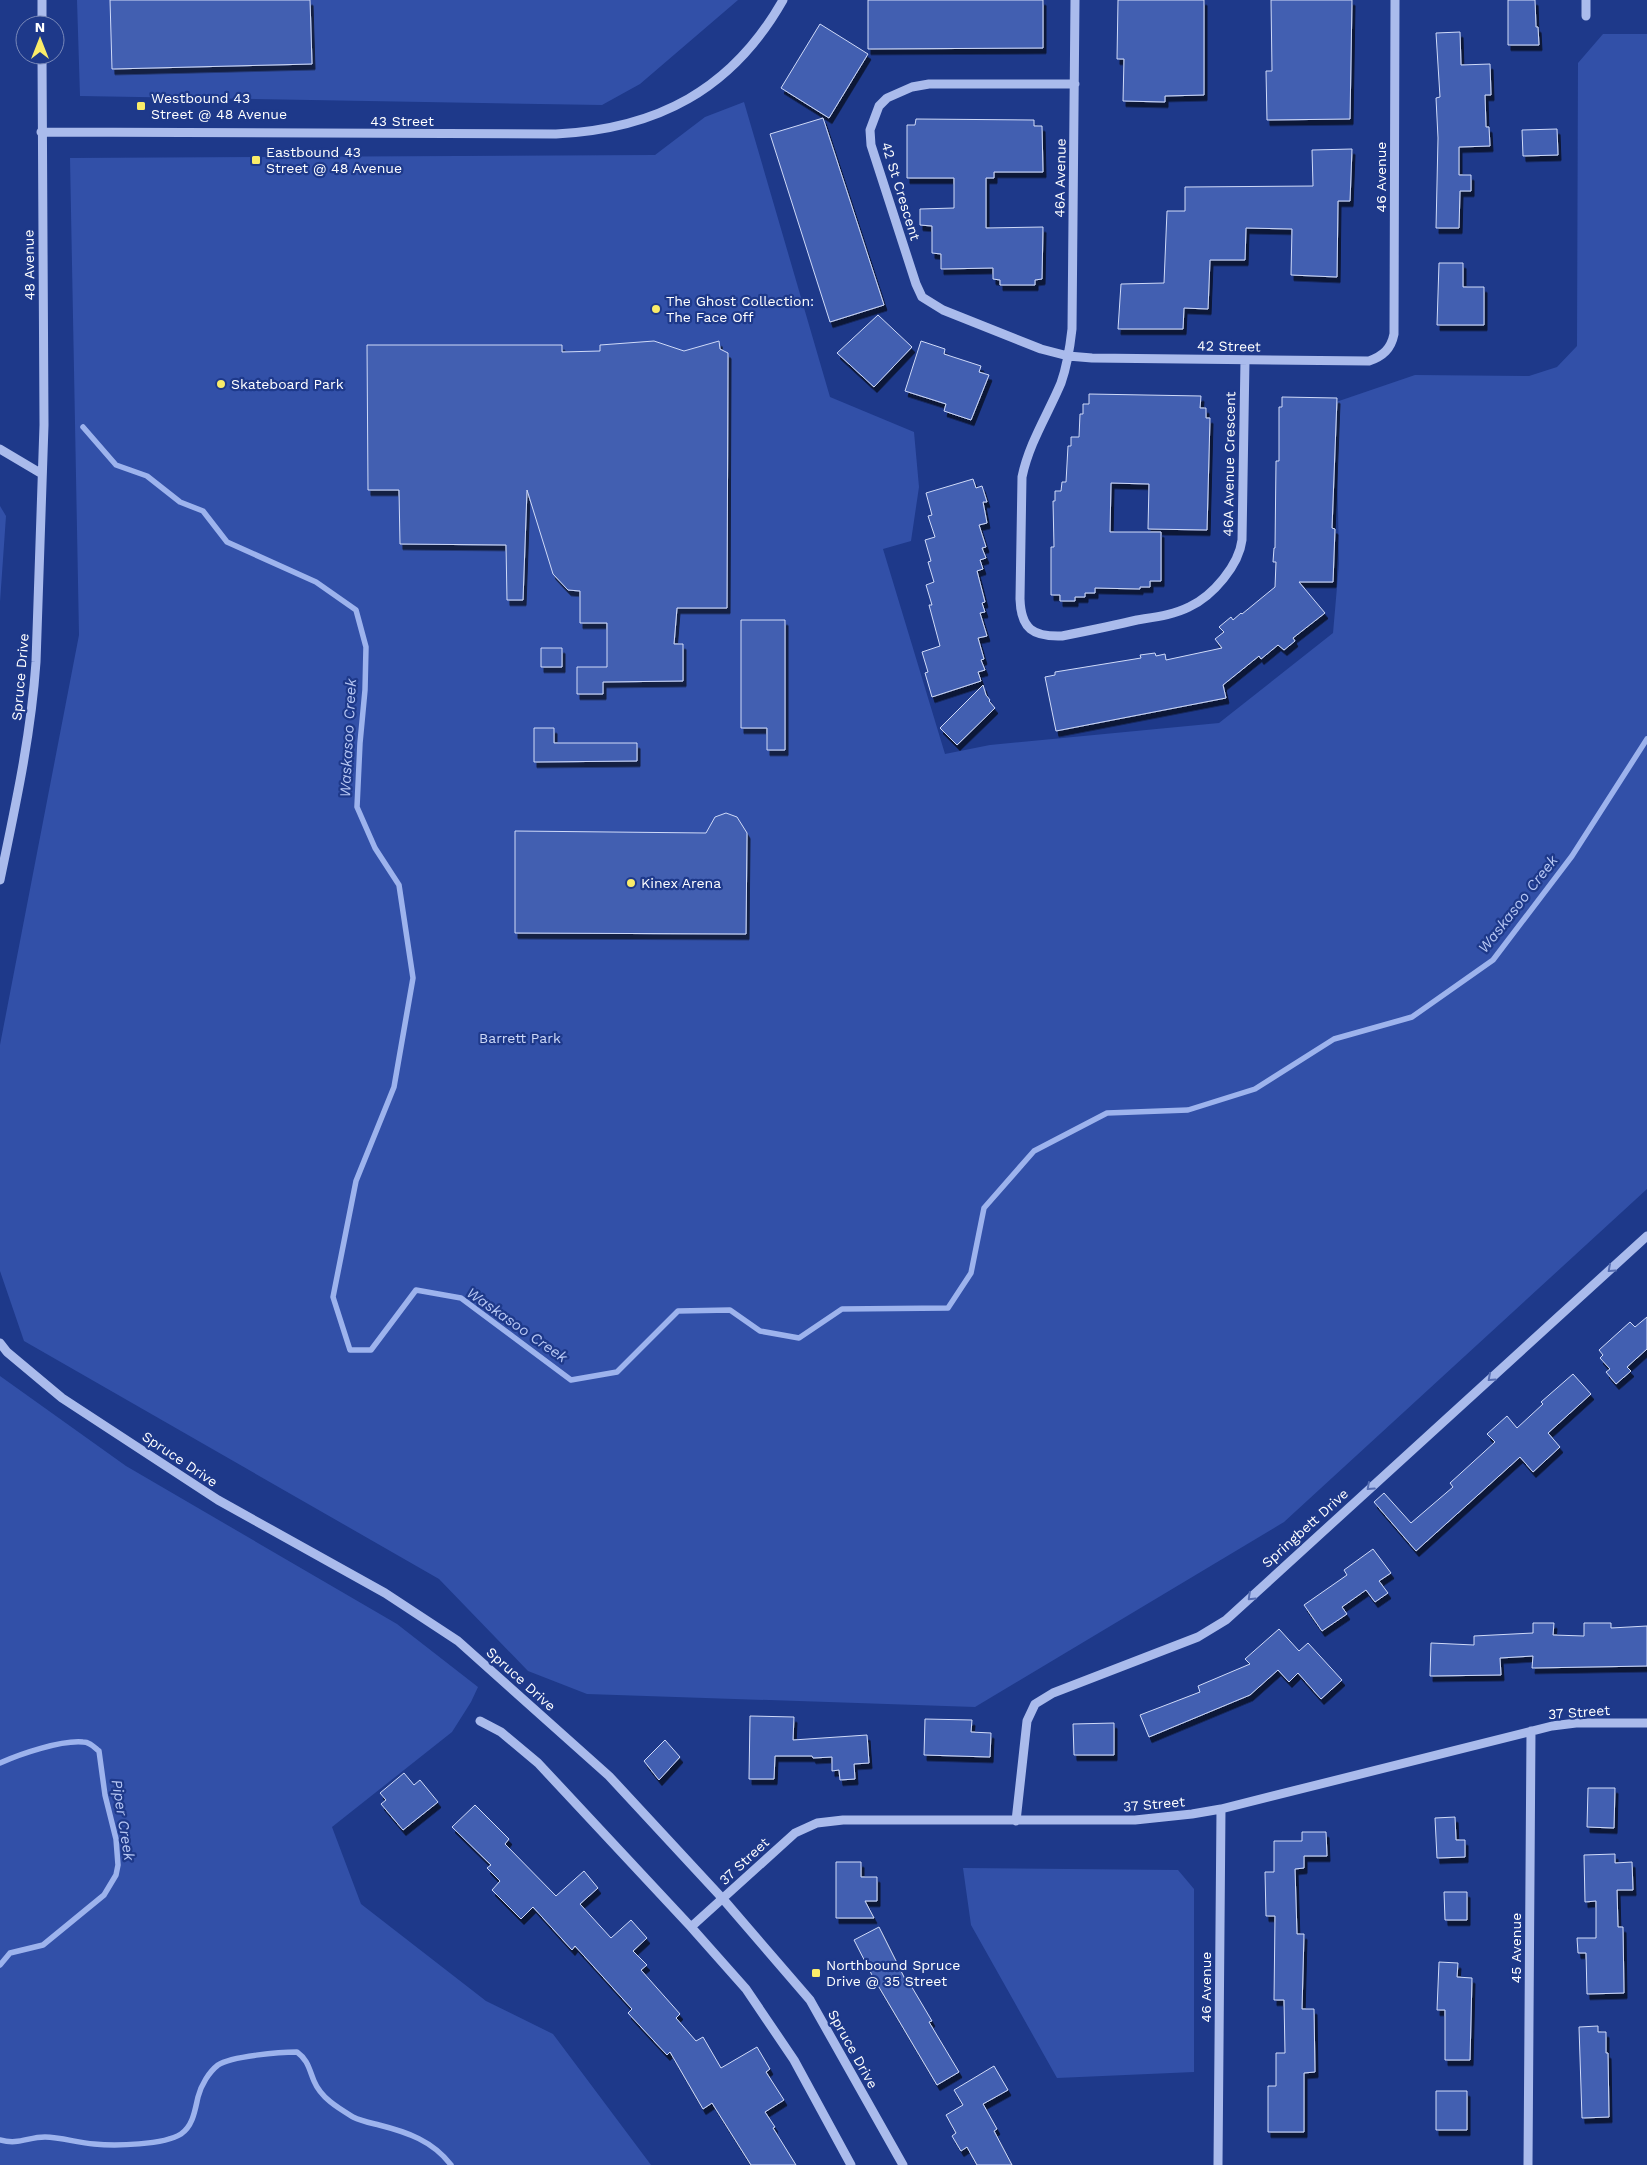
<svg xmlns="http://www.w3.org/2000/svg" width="1647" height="2165" font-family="'Work Sans',sans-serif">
<defs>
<filter id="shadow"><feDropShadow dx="3" dy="5.5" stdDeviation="0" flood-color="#0009"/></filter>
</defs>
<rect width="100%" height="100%" fill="#1e398a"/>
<path fill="#3250a8" d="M77 0H738L640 84 602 105 80 96Z
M1603 34H1647V1189L1284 1522 975 1707 587 1694 528 1671 439 1579 24 1341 0 1271V1045L79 635 70 158 655 155 705 117 744 102 830 397 914 432 919 487 911 541 883 549 945 754 990 745 1219 723 1333 633 1339 564 1336 402 1415 375 1529 376 1557 367 1577 346 1578 63Z
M0 506 6 516 0 602Z
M0 1376 126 1466 397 1624 478 1687 471 1702 452 1732 332 1827 361 1904 486 2001 553 2034 651 2165H0Z
M963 1868 1178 1870 1194 1889V2072L1057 2078 971 1925Z"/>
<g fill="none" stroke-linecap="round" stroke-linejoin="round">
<path stroke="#9db3ed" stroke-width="5.5" d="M83 427 116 465 147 476 180 502 203 511 227 542 316 582 356 610 366 647 365 690 360 743 357 807 375 848 399 885 413 978 394 1087 356 1181 333 1297 350 1350H371L416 1290 461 1298 571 1380 617 1372 678 1311 730 1310 760 1331 799 1338 842 1309 948 1308 971 1273 984 1208 1034 1151 1107 1113 1188 1110 1255 1089 1334 1039 1412 1017 1493 960 1572 856 1647 739
M0 1763C20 1754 61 1740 83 1742 90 1742 94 1747 99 1751L105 1795 116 1839 118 1865 116 1875 104 1895 43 1945 10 1953 0 1965
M0 2140C19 2145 28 2137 45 2137 61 2137 78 2143 94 2144 115 2146 164 2145 181 2134 193 2126 195 2110 198 2097 201 2085 209 2072 218 2065 231 2056 281 2052 297 2052 308 2060 309 2069 314 2081 321 2098 338 2108 353 2117 361 2121 371 2123 379 2125 407 2132 433 2141 451 2165"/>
</g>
<path fill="#435fb1" stroke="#cfdaf8" filter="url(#shadow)" d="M110 0H310L312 64 112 69Z
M868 0H1043V48L868 49Z
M1118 0H1204V95L1165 96V102L1123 101 1124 59H1117Z
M1271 0H1352L1350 119 1267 120 1266 71H1272Z
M1508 0H1535L1536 27H1538L1539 45H1508Z
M820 24 868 54 829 118 781 88Z
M1460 32 1461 65 1490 64 1491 95H1485L1486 127H1489L1490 146 1459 147V175H1471V191H1460L1459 228H1436L1438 138 1436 98 1440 97 1436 33Z
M823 118 884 305 830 322 770 134Z
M916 119 1034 120V126H1042L1043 172H994V178H986V228L1043 227 1042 279 1035 280V285H1000V280L993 279V268L941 269V254L932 253V226L920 225V209L954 208V178H907V125H915Z
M1557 129 1558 155 1523 156 1522 130Z
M1352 149 1350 201H1338L1337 277 1291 275 1292 229 1246 228 1245 260H1210L1208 309 1184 308 1183 329H1118L1121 284 1164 283 1167 211H1185V187L1313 186 1312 150Z
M1439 263H1463V287H1484V325H1437Z
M878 315 912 347 874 387 837 353Z
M654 341 684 351 719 341 720 349 728 353 727 608H677L674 644H683V681L603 682V694H577V667H607V623H580V591L568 590 553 574 527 490 523 600H507L506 545 400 544 399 490H368L367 345H562V352L600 351V345Z
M921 341 945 349 944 354 981 366 979 372 989 375 971 420 944 411 946 404 905 391Z
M1089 394 1201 396 1200 408H1206V418H1210L1207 530 1148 529 1149 484 1111 483 1110 532H1161V581H1150V587H1140V589L1095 588V593H1085V597H1075V601H1060V595H1051V547H1054L1053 501H1055V491H1061L1062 482H1066L1068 446H1071V437H1079L1080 414H1083V404H1089Z
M1282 397 1337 398 1332 528 1335 529 1333 582H1299L1325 613 1293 638 1295 641 1284 650 1278 645 1261 659 1259 656 1223 685 1226 698 1056 731 1045 677 1055 675V672L1141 658 1140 655 1155 653 1156 656 1165 654 1166 660 1222 648 1215 639 1224 632 1219 627 1231 617 1233 620 1241 613 1242 614 1275 587 1276 562H1273L1274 548H1275L1276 461H1279V407H1282Z
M973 479 976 488 982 486 987 502H983L987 523 979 525 986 547 982 548 986 558 980 560 983 569 977 571 985 602 982 603 985 612 980 613 987 636 978 638 984 659 981 660 985 670 978 672 981 681 932 697 925 673 928 672 922 652 940 646 929 605H932L926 585 934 582 928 562 931 561 925 540 935 537 928 516 932 515 926 493Z
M741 620H785V750H767V728H741Z
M541 648H562V667H541Z
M983 685 986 695 990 700 989 701 995 708 957 745 940 728Z
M534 728H554V743H637V761L534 762Z
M726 813 737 817 747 833 746 934 515 933V831L706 833 715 817Z
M1647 1317V1349L1627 1367 1631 1371 1616 1384 1606 1372 1610 1369 1600 1358 1603 1355 1599 1350 1630 1322 1635 1327Z
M1573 1374 1591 1394 1548 1433 1560 1447 1533 1472 1520 1457 1416 1551 1374 1502 1384 1493 1411 1523 1453 1487 1450 1483 1495 1442 1487 1434 1507 1416 1517 1428 1543 1404 1541 1402Z
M1373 1549 1391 1573 1379 1581 1388 1593 1375 1602 1366 1590 1342 1607 1347 1614 1322 1631 1304 1605 1347 1575 1344 1570Z
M1533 1623H1554L1553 1635 1584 1636V1623H1611V1628L1647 1626V1666L1532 1668 1533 1656 1500 1658 1501 1675 1430 1676 1431 1643 1474 1645V1636L1533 1633Z
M1279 1629 1299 1651 1308 1643 1342 1680 1321 1699 1298 1673 1289 1682 1278 1670 1250 1695 1149 1737 1140 1715 1200 1692 1198 1686 1250 1664 1245 1659Z
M750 1716 794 1717 793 1740 867 1735 869 1763 854 1764 855 1779 840 1780 839 1770 832 1771V1757L813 1758 812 1756H775L774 1779H749Z
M925 1719 972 1720 971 1732 991 1733 990 1757 924 1755Z
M1114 1723V1755H1074L1073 1724Z
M665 1740 680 1757 659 1780 644 1761Z
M404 1773 414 1785 420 1780 438 1802 403 1830 381 1804 386 1800 380 1793Z
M1588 1788H1615L1614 1828 1587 1827Z
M475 1805 509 1839 505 1844 556 1896 584 1871 598 1888 580 1904 611 1938 631 1920 647 1938 633 1951 647 1965 641 1970 680 2014 676 2018 696 2041 703 2037 721 2068 757 2047 770 2069 766 2072 784 2100 765 2112 775 2127 773 2128 796 2165H751L712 2103 703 2109 670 2052 667 2055 628 2013 632 2009 575 1946 572 1950 533 1907 521 1919 492 1890 500 1881 487 1868 491 1865 452 1827Z
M1455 1817 1456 1840H1465V1857L1437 1858 1435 1818Z
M1302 1832H1326L1327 1856H1304V1868L1295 1869 1297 1934H1304L1302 2009H1314L1315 2072 1304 2073V2132H1268V2086H1276V2053H1285L1284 2000H1274L1275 1916H1266L1265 1872H1274V1841H1302Z
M1615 1854V1863L1632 1862 1633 1890H1617L1618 1927H1623L1624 1993 1587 1994 1586 1953H1578L1577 1938H1596V1901L1585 1902 1584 1855Z
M836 1862H861V1877H877V1901H865L874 1918H836Z
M1444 1892H1467V1920H1445Z
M879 1927 908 1985 910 1984 932 2021 929 2022 959 2072 937 2085 873 1977 854 1940Z
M1439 1962 1458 1963 1457 1977 1472 1978 1470 2060H1445V2010H1437Z
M1598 2026V2032H1606V2053H1608L1609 2117 1582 2118 1579 2027Z
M994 2066 1008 2090 983 2104 997 2129 994 2131 1012 2165H977L967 2147 961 2151 952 2136 956 2133 946 2115 963 2105 954 2090Z
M1436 2091H1467V2130H1436Z"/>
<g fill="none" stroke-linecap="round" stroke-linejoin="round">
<path stroke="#aabbec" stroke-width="9" d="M1075 0 1072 329C1070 347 1067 366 1061 383 1048 414 1029 443 1022 477L1020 599C1021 629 1033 637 1062 636 1087 631 1112 626 1137 620 1155 617 1173 615 1189 607 1213 596 1239 565 1242 540L1245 360
M1586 16V0
M42 25V0
M1075 84H929L912 87 887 98 879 106 870 130 871 145 916 284 922 297 943 310 1041 349 1068 356 1092 358 1369 361C1383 356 1391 349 1394 334L1395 0
M41 132 556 134C657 129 732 90 783 0
M0 449 42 474
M0 880C15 808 31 736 36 662L44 425 42 55
M0 1343 7 1352 62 1398 218 1500 385 1593 458 1641 609 1776 723 1899 810 2000 903 2165
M480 1721 501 1732 538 1763 691 1927 746 1989 794 2060 851 2165
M1016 1821 1027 1721 1035 1704 1053 1693 1198 1637 1226 1620 1647 1236
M691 1927 795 1833 817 1823 843 1820H1135L1192 1814 1221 1809 1552 1726 1576 1723H1647
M1218 2165 1221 1809
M1528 2165 1531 1731"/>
</g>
<defs><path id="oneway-chevron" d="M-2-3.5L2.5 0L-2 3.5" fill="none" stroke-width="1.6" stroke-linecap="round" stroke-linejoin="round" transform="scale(1.25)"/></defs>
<g stroke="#566db1">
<use href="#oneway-chevron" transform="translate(1611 1269) rotate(138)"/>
<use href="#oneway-chevron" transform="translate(1491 1378) rotate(138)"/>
<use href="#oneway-chevron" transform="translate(1370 1487) rotate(138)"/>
<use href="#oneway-chevron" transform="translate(1251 1597) rotate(136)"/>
</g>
<g fill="#faec69" stroke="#1e398a" stroke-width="2">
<rect x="136" y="101" width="10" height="10" rx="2.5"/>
<rect x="251" y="155" width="10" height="10" rx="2.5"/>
<circle cx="656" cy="309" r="5"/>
<circle cx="221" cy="384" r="5"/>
<circle cx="631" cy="883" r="5"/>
<rect x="811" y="1968" width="10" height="10" rx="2.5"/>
</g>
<g text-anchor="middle" stroke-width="4.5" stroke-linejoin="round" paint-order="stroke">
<g font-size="14" fill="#fff" stroke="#1e398a" text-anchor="start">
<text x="151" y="103">Westbound 43<tspan x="151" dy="16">Street @ 48 Avenue</tspan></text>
<text x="266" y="157">Eastbound 43<tspan x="266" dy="16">Street @ 48 Avenue</tspan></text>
<text x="666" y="306">The Ghost Collection:<tspan x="666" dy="16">The Face Off</tspan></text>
<text x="231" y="389">Skateboard Park</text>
<text x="641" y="888">Kinex Arena</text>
<text x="826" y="1970">Northbound Spruce<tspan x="826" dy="16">Drive @ 35 Street</tspan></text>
</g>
<g font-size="14" fill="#fff" stroke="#1e398a">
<text x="402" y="126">43 Street</text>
<text transform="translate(1381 177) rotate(-90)" y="5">46 Avenue</text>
<text transform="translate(1060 178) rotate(-89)" y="5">46A Avenue</text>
<text transform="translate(901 191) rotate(73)" y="5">42 St Crescent</text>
<text transform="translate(29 265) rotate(-91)" y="5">48 Avenue</text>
<text transform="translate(1229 346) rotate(1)" y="5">42 Street</text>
<text transform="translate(1229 464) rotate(-89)" y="5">46A Avenue Crescent</text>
<text transform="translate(20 677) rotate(-85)" y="5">Spruce Drive</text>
<text transform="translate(180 1459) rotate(34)" y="5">Spruce Drive</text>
<text transform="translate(1305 1528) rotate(-42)" y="5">Springbett Drive</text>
<text transform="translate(521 1679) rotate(42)" y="5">Spruce Drive</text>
<text transform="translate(1579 1712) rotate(-4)" y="5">37 Street</text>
<text transform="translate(1154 1804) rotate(-5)" y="5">37 Street</text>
<text transform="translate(744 1861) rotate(-43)" y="5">37 Street</text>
<text transform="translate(1516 1948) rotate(-90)" y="5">45 Avenue</text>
<text transform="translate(1206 1987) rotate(-90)" y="5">46 Avenue</text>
<text transform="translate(853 2049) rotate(61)" y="5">Spruce Drive</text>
</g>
<g font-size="14" fill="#cfdaf8" stroke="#1e398a">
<text x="520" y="1043">Barrett Park</text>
</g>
<g font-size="15" font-style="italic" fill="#b6c6f3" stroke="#1e398a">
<text transform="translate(348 738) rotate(-87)" y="5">Waskasoo Creek</text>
<text transform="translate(1518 904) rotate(-52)" y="5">Waskasoo Creek</text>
<text transform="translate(517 1325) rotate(35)" y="5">Waskasoo Creek</text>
<text transform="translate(123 1820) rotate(81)" y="5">Piper Creek</text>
</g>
</g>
<g transform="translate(40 40)"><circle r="24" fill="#1e398a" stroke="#7888b9"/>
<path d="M0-4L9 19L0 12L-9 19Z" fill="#faec69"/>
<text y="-8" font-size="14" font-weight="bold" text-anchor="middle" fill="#ffffff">N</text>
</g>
</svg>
